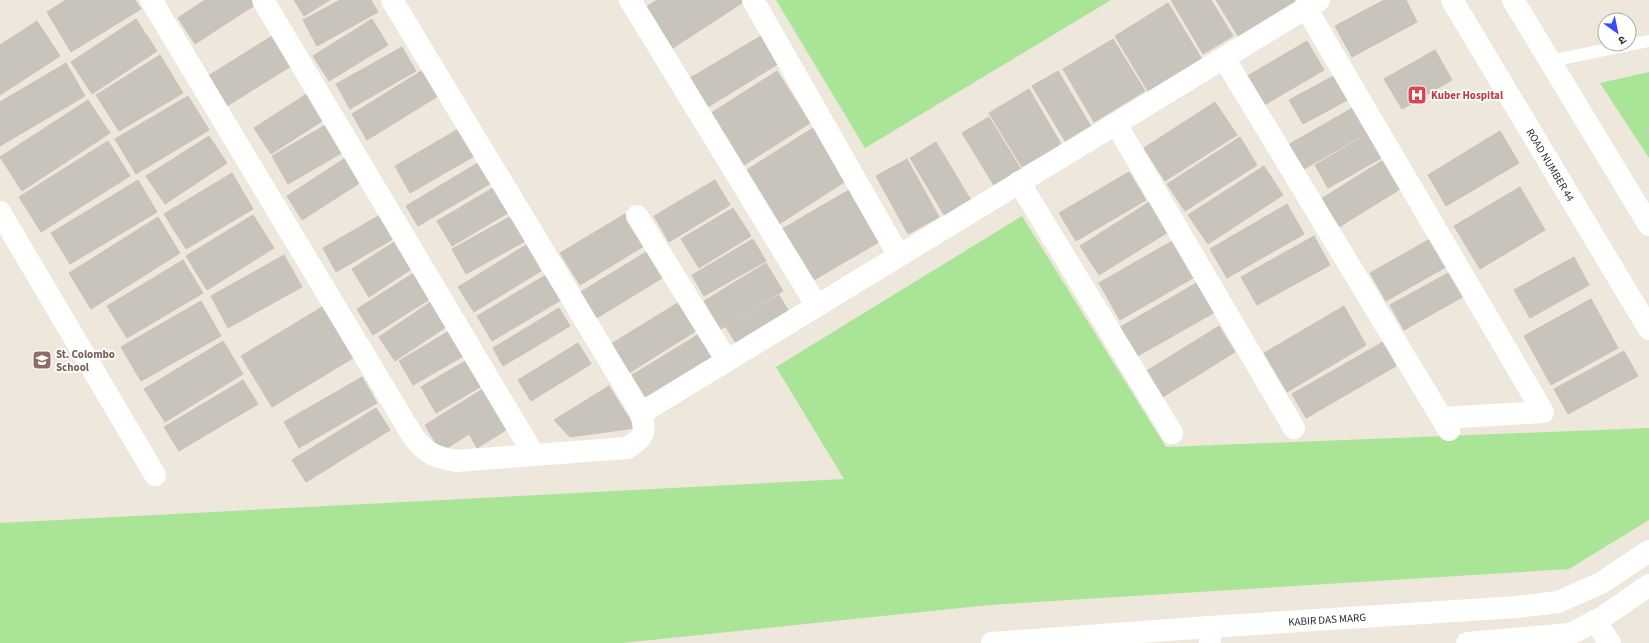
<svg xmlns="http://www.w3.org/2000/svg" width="1649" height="643" font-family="'Source Sans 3','Noto Sans Devanagari',sans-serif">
<rect width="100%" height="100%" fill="#ede7dc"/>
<path fill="#aae597" d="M776 0H1111L865 148Z
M1649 72V158L1600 83Z
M1022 216 1166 447 1649 428V520L1569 569 989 605 622 643H0V523L844 479 776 367Z"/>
<path fill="#c8c4bc" stroke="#c8c3b6" d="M66 0H135L141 9 71 52 47 12Z
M205 0H256L258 3 195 44 178 18Z
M294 0H330L304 16Z
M340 0H371L378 12 317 46 303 20Z
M657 0H744L745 1 673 48 646 7Z
M1171 0H1211L1233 36 1203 54Z
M1216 0H1294L1297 4 1240 39Z
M1384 0H1406L1417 22 1352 57 1335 26Z
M1168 3 1203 61 1149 93 1115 36Z
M136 19 157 51 92 94 71 62Z
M372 19 388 45 329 81 313 56Z
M37 21 60 56 0 95V45Z
M277 33 296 63 227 106 208 76Z
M766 33 783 61 703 110 685 81Z
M1113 39 1145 91 1094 122 1063 69Z
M1307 41 1324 70 1261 107 1244 78Z
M402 47 416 71 350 109 336 84Z
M1435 50 1452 80 1402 109 1384 79Z
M160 55 183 93 119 131 96 95Z
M66 63 85 96 0 146V102Z
M423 70 438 96 367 140 352 114Z
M777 71 810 123 741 167 708 115Z
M1058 71 1092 128 1067 144 1032 86Z
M1339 73 1353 97 1303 124 1289 100Z
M1029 89 1061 144 1022 167 989 113Z
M313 90 330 116 271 154 254 128Z
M188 96 209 130 136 174 115 139Z
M88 100 110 133 22 191 0 157Z
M1215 102 1237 135 1165 181 1144 148Z
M1354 107 1369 132 1302 170 1288 145Z
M989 117 1022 171 995 187 962 133Z
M329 123 345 151 288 184 272 156Z
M816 126 849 179 776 226 742 173Z
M462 127 478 154 410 193 395 166Z
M1500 131 1519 163 1446 206 1428 175Z
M1371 132 1385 156 1328 188 1315 165Z
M209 136 227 163 165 204 146 176Z
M1240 137 1257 165 1185 211 1167 184Z
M108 141 130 176 41 232 19 197Z
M936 142 972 202 946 218 910 158Z
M350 155 366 179 302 220 287 196Z
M1388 157 1405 186 1339 227 1321 199Z
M907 159 939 217 908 234 876 176Z
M481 161 493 182 418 226 406 206Z
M1264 166 1283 195 1208 244 1188 215Z
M1129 172 1146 200 1076 241 1059 213Z
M232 173 253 209 186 249 164 214Z
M138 180 157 212 70 264 51 233Z
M715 180 730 205 669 242 654 216Z
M498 185 513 210 452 246 437 221Z
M854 187 884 239 807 284 777 232Z
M1520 187 1545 230 1480 269 1454 226Z
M1154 199 1173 229 1099 275 1080 246Z
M1287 204 1304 234 1227 278 1210 249Z
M733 208 751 236 699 268 681 239Z
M387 211 400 235 336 272 323 248Z
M625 214 644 246 580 285 560 253Z
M253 215 274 248 207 290 186 256Z
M513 215 527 240 466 274 452 249Z
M158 217 180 253 91 309 69 273Z
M1314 236 1330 265 1257 305 1241 277Z
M402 237 419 264 369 297 352 269Z
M1179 237 1200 274 1120 320 1099 283Z
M753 239 766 261 704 296 692 275Z
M1430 239 1446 267 1386 301 1370 273Z
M526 245 541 271 474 312 458 287Z
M651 249 667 275 595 319 579 293Z
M284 255 302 287 228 328 211 296Z
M1574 257 1589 285 1530 318 1514 290Z
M183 260 203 293 127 338 107 306Z
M766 263 783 291 721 329 704 301Z
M417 271 433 297 373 335 357 309Z
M1450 272 1464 296 1404 330 1390 305Z
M546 275 561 300 492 341 477 316Z
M1200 281 1217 311 1134 358 1117 329Z
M779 295 793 318 740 350 726 327Z
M435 299 452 323 395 361 379 337Z
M1591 299 1618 348 1551 385 1524 336Z
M201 301 221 336 141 381 121 347Z
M681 301 699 329 629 373 611 344Z
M327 304 358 355 272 407 241 356Z
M1344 306 1366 345 1287 392 1264 353Z
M559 308 570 326 503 366 493 348Z
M1219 326 1235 352 1161 398 1145 372Z
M454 328 469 353 413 385 399 361Z
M701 333 717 359 648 401 632 375Z
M223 341 243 374 165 422 144 389Z
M1383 342 1396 366 1306 418 1292 394Z
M578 343 591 364 531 401 518 380Z
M1624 351 1638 376 1568 414 1554 389Z
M472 357 487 383 436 413 421 387Z
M362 377 377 403 299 448 284 422Z
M243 380 258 404 179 451 164 427Z
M609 386 635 428 570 437 554 420Z
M486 387 511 427 477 448 469 434 441 452 425 425Z
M376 408 390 430 306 482 292 460Z"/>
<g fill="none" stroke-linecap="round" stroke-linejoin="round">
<path stroke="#c8c8c8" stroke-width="2.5" stroke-dasharray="3 2" stroke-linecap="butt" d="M1640 139 1649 130"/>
<path stroke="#fff" stroke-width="12" d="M1550 61 1649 41"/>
<path stroke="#fff" stroke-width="22" d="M151 0 414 438C428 455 436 457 456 461L627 448C645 436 646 434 641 413L392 0
M263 0 534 455
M630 0 817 306
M753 0 899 256
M1306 8 1543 412 1442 418
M1224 58 1449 430
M1116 124 1294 428
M1019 182 1172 433
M0 212 155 475
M637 216 727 361
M641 413 1319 0
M1595 621 1610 643
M1209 627 1210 643"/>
<g stroke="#fff" stroke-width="22">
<path id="s1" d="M1452 0 1649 329"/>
<path d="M1513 0 1649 225"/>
<path id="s2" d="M992 643 1209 627 1517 607 1558 602 1601 583 1649 551"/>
<path d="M1467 643 1570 634 1603 617 1649 585"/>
</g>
</g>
<defs>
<symbol id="hospital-square" viewBox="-11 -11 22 22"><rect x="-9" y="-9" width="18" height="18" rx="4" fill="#e0444e" stroke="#fff"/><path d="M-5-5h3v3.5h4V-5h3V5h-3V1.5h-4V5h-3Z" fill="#fff"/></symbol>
<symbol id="school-square" viewBox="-11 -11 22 22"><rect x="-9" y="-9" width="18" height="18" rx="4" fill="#8d6e63" stroke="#fff"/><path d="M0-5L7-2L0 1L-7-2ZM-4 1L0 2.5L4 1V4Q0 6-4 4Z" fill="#fff"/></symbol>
</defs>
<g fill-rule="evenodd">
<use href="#hospital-square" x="1406" y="84" width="22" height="22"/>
<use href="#school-square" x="31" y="349" width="22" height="22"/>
</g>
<g text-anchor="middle" stroke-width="3.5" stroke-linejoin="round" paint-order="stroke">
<g font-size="11" font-weight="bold" fill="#be3a42" stroke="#fff" text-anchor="start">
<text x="1431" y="99">Kuber Hospital</text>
</g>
<g font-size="11" fill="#2a2a2a" stroke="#fff">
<text dy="4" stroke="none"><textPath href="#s1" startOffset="192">ROAD NUMBER 44</textPath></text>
<text dy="4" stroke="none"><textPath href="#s2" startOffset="336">KABIR DAS MARG</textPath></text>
</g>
<g font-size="11" font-weight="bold" fill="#785e54" stroke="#fff" text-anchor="start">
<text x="56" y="358">St. Colombo<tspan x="56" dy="13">School</tspan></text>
</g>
</g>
<g transform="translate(1617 32) rotate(147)"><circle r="19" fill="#ffffff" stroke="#aaaaaa"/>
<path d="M0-3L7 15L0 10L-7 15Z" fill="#3849fe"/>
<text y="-6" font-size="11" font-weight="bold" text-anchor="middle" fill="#2a2a2a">उ</text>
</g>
</svg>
